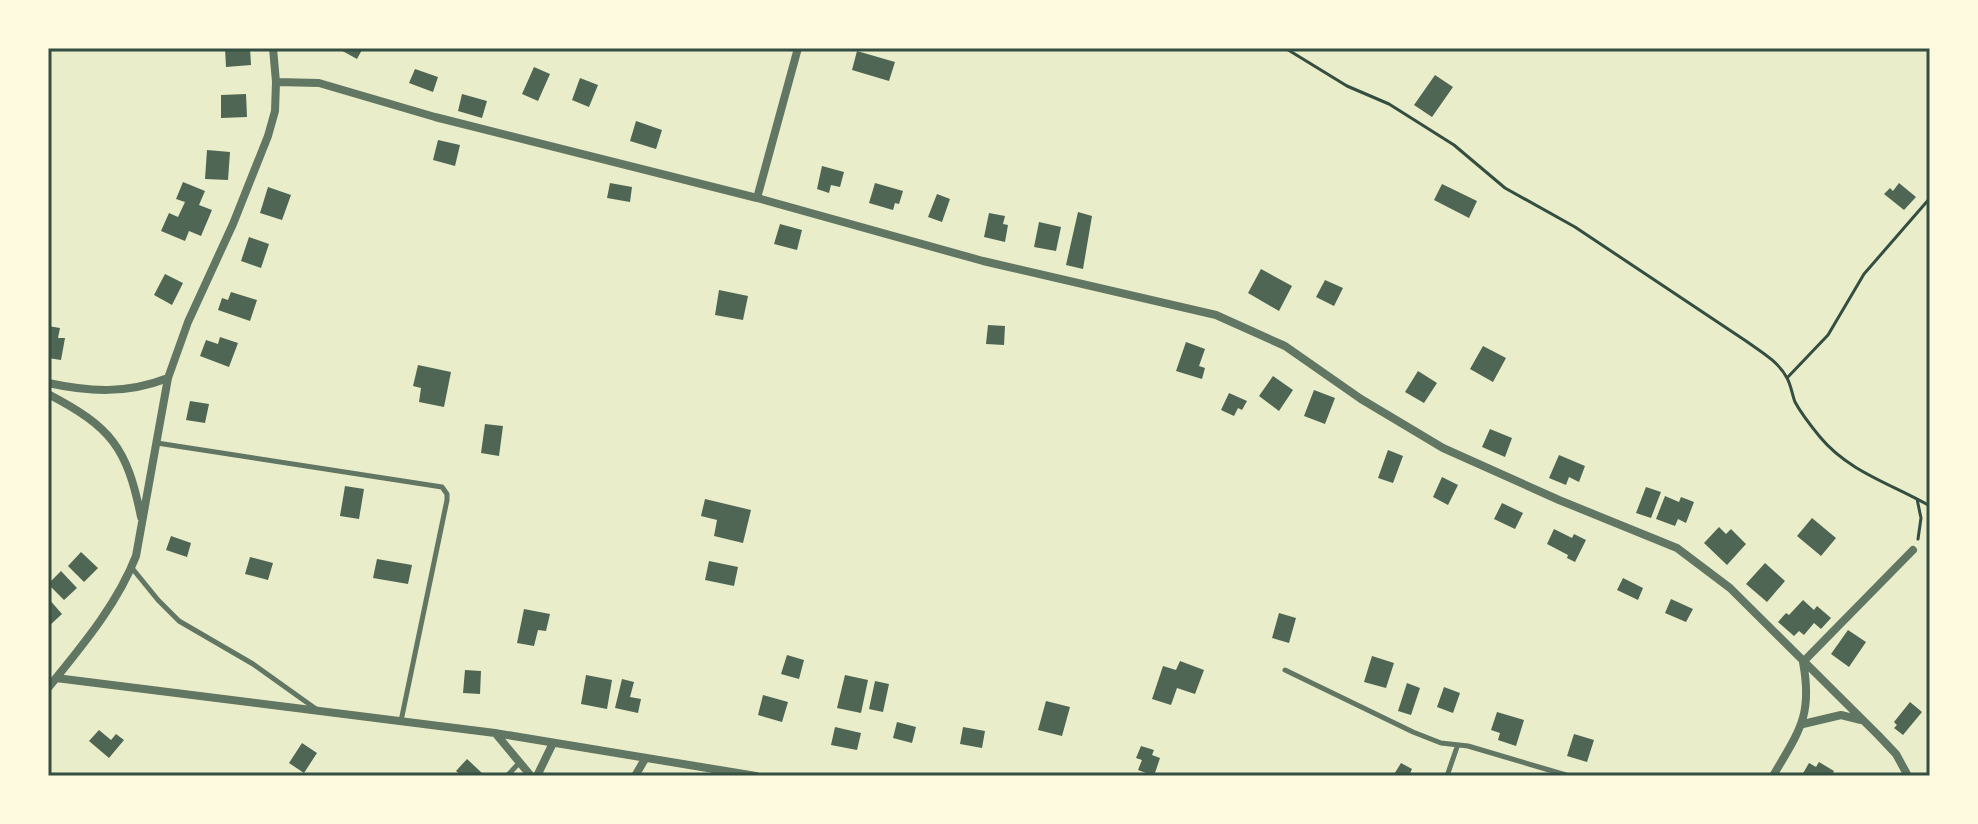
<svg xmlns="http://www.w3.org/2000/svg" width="1978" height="824" font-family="'PT Serif',serif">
<rect width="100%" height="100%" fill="#e9edc9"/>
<path fill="#4f6655" d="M225 48H250L251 65 226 67Z
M337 48H363L357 59Z
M857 51 895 62 889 81 852 70Z
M534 67 550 74 538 101 522 94Z
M415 69 438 77 433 92 409 83Z
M1435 75 1453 87 1432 117 1414 105Z
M580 78 598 85 589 107 572 100Z
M246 94 247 117 221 118V95Z
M462 94 487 101 482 118 458 111Z
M636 121 662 130 656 149 630 141Z
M438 140 460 145 455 166 433 160Z
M207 150 230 152 228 180 205 179Z
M822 166 844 172 840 187 831 185 829 193 817 189Z
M183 182 205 191 199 205 212 210 201 236 189 231 185 241 161 231 169 213 178 217 185 202 176 199Z
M610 183 632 187 630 202 607 198Z
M875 183 903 191 899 204 895 203 893 210 869 203Z
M1899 183 1916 197 1904 210 1884 194 1890 188 1893 191Z
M1442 184 1477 201 1469 218 1434 200Z
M268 187 291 195 282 220 260 213Z
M937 194 950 199 942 222 928 217Z
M1078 212 1092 216 1083 269 1066 265Z
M989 213 1005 216 1003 224 1008 225 1005 242 984 237Z
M1039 222 1061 227 1056 251 1034 247Z
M780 224 802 230 797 250 774 244Z
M249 237 269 244 261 268 241 261Z
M1261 269 1292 286 1279 311 1248 293Z
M165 274 183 283 172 305 154 295Z
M1325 280 1343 288 1334 306 1316 297Z
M719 290 748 296 743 320 715 315Z
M231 292 257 300 250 321 218 310 222 298 228 300Z
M988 325 1005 326 1004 345 986 344Z
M48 326 60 328 58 338H65L61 360 48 358Z
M220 337 238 343 229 367 200 356 206 340 218 344Z
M1186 342 1205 349 1199 366 1205 368 1202 379 1176 371Z
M1483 346 1506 358 1493 382 1470 369Z
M418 365 451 372 444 407 419 402 421 388 413 386Z
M1418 371 1437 383 1424 403 1405 392Z
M1273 376 1293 390 1279 411 1259 396Z
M1314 390 1335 398 1325 424 1304 416Z
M1229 393 1247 401 1242 410 1238 408 1234 416 1221 410Z
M190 401 209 404 205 423 186 420Z
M485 424 503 426 499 456 481 453Z
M1490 429 1512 438 1505 457 1482 447Z
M1388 450 1403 456 1393 483 1378 478Z
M1559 455 1585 466 1579 482 1569 477 1566 485 1549 478Z
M1442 477 1458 485 1448 505 1433 497Z
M345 486 364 489 359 519 340 516Z
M1646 487 1661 492 1651 518 1636 513Z
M1665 496 1679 502 1681 497 1694 502 1686 523 1678 519 1675 526 1656 519Z
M705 499 751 510 743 543 714 536 717 520 701 516Z
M1502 503 1523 513 1515 529 1494 519Z
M1812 518 1836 538 1821 556 1797 536Z
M1719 527 1726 534 1731 529 1746 544 1727 565 1704 543Z
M1554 529 1572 538 1574 534 1586 540 1575 562 1567 558 1568 555 1547 544Z
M171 536 191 543 187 557 166 550Z
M81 552 98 568 84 582 68 566Z
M250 557 273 563 268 580 245 574Z
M377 559 412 565 408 584 373 578Z
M709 561 738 567 734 586 705 580Z
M1765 563 1785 581 1767 602 1746 584Z
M61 571 77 588 64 600 48 584Z
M1623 578 1643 588 1638 600 1617 590Z
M48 598 62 614 49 626 48 624Z
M1671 599 1693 609 1686 622 1665 613Z
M1803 600 1814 610 1817 606 1831 618 1821 629 1814 623 1804 635 1799 631 1794 636 1778 622 1786 613 1789 615Z
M524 609 550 614 546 631 538 630 534 646 517 643Z
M1279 613 1296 618 1289 643 1272 638Z
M1848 630 1866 642 1849 667 1831 654Z
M787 655 804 660 799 679 781 674Z
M1372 656 1394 663 1386 688 1364 682Z
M1180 661 1204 670 1195 694 1177 688 1171 705 1152 699 1163 666 1176 670Z
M465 670 481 671 480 694 463 693Z
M586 675 612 680 607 709 581 704Z
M845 675 868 680 861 713 837 708Z
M622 679 634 682 630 697 641 699 638 713 615 708Z
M875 681 889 684 883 712 869 709Z
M1407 683 1420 688 1411 715 1398 711Z
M1444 687 1460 693 1453 713 1437 707Z
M763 695 788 702 782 722 758 715Z
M1046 701 1070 707 1062 736 1038 730Z
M1910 702 1922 712 1903 735 1894 728 1897 725 1894 722Z
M1497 712 1524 720 1516 746 1498 740 1500 733 1491 730Z
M897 722 916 727 912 743 893 738Z
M835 727 861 733 857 750 831 745Z
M963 727 985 731 982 748 960 744Z
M99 730 111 740 116 734 124 740 109 758 89 741Z
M1574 734 1594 740 1587 762 1567 756Z
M302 743 317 753 304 773 289 763Z
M1141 746 1154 750 1152 755 1160 758 1154 776 1138 770 1142 760 1136 758Z
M467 759 482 773 480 776H462L456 771Z
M1819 762 1834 771 1831 776 1802 775 1809 763 1816 767Z
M1401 763 1412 769 1409 776H1393Z"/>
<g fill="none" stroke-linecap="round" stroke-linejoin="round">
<path stroke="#344e41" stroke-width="3" d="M1285 48 1347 86 1389 104 1454 145 1505 188 1575 227 1746 341C1760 351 1779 362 1787 378 1791 385 1792 394 1795 402 1802 415 1811 426 1820 437 1849 472 1892 484 1930 506
M1787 378 1828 335 1864 274 1930 198
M1917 499 1921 518 1918 539"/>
<path stroke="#617663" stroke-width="5" d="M157 443 442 487 447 494V500L401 721
M132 568 158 600 179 621 253 664 316 709
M1285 670 1413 732 1441 743 1468 746 1566 775
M507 776 519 763
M1447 776 1457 747"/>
<path stroke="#617663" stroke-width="8" d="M276 82 319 83 435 117 757 198 983 261 1216 315 1285 346 1361 399 1443 448 1559 500 1677 548 1730 588 1878 735 1896 754 1908 776
M757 198 798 48
M48 383C90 392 127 394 168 378
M48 394C111 427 127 447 141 517
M56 678 495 733 756 776
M48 688C81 647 117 605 136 556L168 378 188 322 233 224 268 136 275 111 276 82 273 48
M1803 724 1841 715 1861 720
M496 734 531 776
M537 776 553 743
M635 776 645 759
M1773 776C1799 731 1813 716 1803 662L1913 550"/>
</g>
<rect width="1978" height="824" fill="none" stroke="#fefae0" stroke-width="100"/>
<rect x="50" y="50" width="1878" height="724" fill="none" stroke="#344e41" stroke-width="3"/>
</svg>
